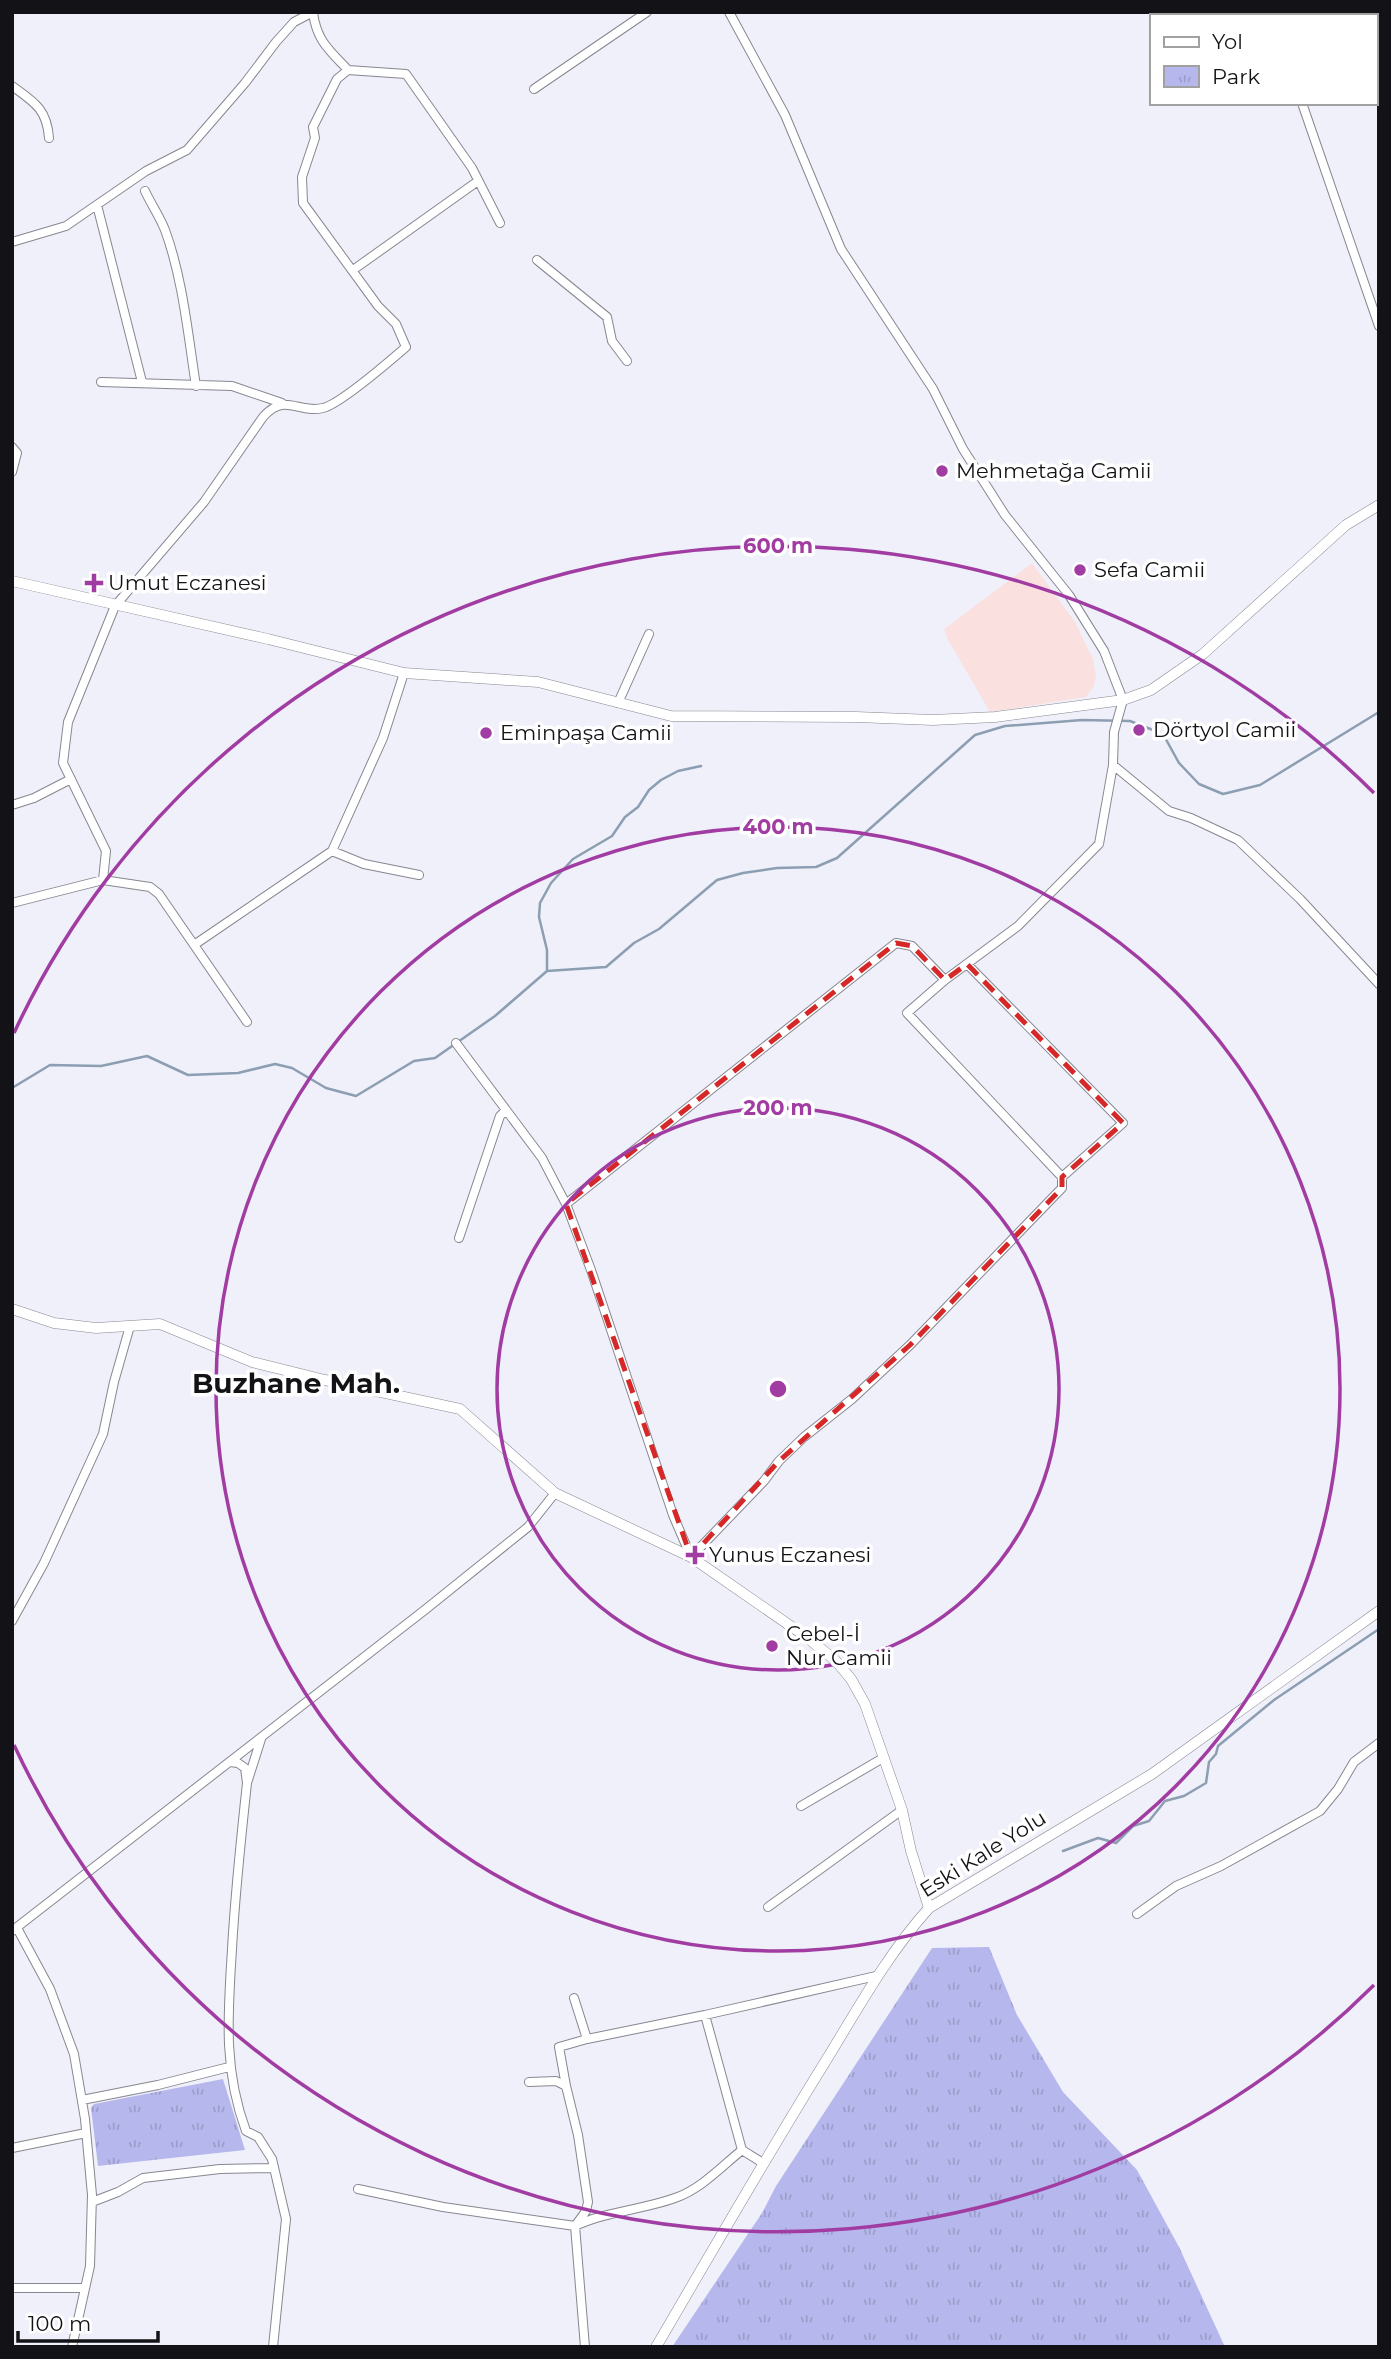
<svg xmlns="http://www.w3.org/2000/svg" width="1391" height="2359" font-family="Montserrat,sans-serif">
<defs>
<pattern id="park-tufts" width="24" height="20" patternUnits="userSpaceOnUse" patternTransform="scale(1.75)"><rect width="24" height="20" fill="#b6b8ed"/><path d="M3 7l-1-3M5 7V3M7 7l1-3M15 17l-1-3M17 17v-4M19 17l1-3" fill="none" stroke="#9c9dca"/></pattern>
</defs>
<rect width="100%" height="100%" fill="#f0f0fa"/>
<path fill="#fbe0e0" d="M1032 563 1075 622 1093 659 1096 676 1094 686 1086 697 990 712 947 638 944 629Z"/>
<path fill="url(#park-tufts)" d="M989 1947 1017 2015 1063 2092 1137 2170 1179 2247 1225 2347H672L762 2213 776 2186 932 1948Z
M223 2079 245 2150 98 2166 91 2108 94 2104Z"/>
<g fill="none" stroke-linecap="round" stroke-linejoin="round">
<path stroke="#8c9eb2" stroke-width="2.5" d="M547 970V950L539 917 540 903 551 883 573 859 612 836 625 817 638 807 649 790 661 780 678 771 701 766
M12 1088 50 1065 101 1066 147 1056 188 1075 238 1073 275 1064 292 1068 326 1088 356 1096 414 1061 435 1058 495 1016 547 971 606 967 634 943 659 929 717 880 743 873 777 868 816 867 837 858 975 735 1005 726 1082 720 1130 721 1163 734 1179 763 1199 784 1223 794 1260 785 1379 712
M1063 1851 1098 1838 1116 1843 1133 1826 1149 1821 1165 1801 1184 1796 1206 1783 1209 1762 1216 1754 1218 1746 1274 1700 1379 1629"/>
<defs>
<path id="minor" d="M729 12 785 115 841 249 933 389 963 449 1005 515 1069 595 1104 651 1123 700 1114 732 1113 765 1169 811 1191 818 1238 840 1300 899 1379 984
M1264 12 1265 16
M313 13C317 41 329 50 348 70L406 74 472 168 500 223
M12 86C34 102 47 109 49 138
M534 89 647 12
M1302 103 1379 326
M145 191C151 204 160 217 165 230 183 279 188 335 196 386
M97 205 142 382
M12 242 66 226 146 171 187 150 245 83 276 42 294 22 313 12
M537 260 607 317 612 341 627 361
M353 270 478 181
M101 382 232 386 282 403
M12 447 17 453 12 472
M618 703 649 634
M12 805 34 798 71 779
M332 851 364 864 419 875
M103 880 106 851 63 763 68 722 115 606 204 502 263 417C285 392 297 414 323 408 340 404 391 360 406 347L396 324 378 306 303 203 302 177 315 138 313 127 337 79 348 70
M12 903 103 880 150 887 159 894 247 1022
M194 945 332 851 383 738 404 673
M967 964 1123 1123 1062 1177
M456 1043 542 1158 566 1204 591 1270 673 1515 691 1557 764 1481 779 1461 804 1437 852 1399 910 1345 1062 1188V1177L907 1013 945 980 1018 926 1099 844 1113 765
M566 1204 896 943 912 946 945 980
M459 1238 500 1116 506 1110
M12 1621 44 1563 103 1434 114 1382 130 1326
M230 1762 238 1763 245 1768 247 1783 261 1739
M247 1783C241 1838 235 1894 232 1949 228 2014 223 2069 246 2131L258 2137 272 2159 286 2219 273 2347
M801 1806 883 1758
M768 1907 902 1810
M1137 1914 1176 1886 1221 1866 1320 1811 1338 1789 1354 1762 1379 1743
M17 1928 50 1989 74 2054 85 2119 92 2195 90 2266 72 2347
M12 1931 426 1609 528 1527 555 1493
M705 2015 742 2150 763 2163
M587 2039 705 2015 876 1976
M529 2082 556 2081 566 2086 578 2135 588 2202 586 2211 575 2226 585 2347
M566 2086 559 2047 587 2039 574 1998
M82 2100 158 2085 229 2067
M12 2148 86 2133
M358 2189 443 2207 575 2226C607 2211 642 2210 675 2198 701 2189 721 2167 742 2150
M92 2202 118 2192 143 2178 220 2169 274 2168
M12 2288H85"/>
<path id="tertiary" d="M12 581 268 639 404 673 538 682 671 716 856 717 933 720 995 717 1123 700 1151 690 1203 654 1346 525 1379 505
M12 1309 54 1323 96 1328 160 1324 252 1362 325 1380 460 1409 555 1493 691 1557 805 1636 835 1660 851 1679 865 1704 902 1810 911 1851 929 1908
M656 2347C711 2253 765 2159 822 2067 856 2012 886 1956 929 1908L1152 1774 1379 1611"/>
</defs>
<use href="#minor" stroke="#868790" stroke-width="10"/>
<use href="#tertiary" stroke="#868790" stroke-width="11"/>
<use href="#minor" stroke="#fff" stroke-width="8"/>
<use href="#tertiary" stroke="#fff" stroke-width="10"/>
</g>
<path fill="none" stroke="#d62828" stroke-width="5" stroke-dasharray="14 9" stroke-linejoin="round" d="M896 943 912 946 945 980 967 964 1123 1123 1062 1177V1188L910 1345 779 1461 691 1557 566 1204Z"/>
<g fill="none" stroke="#a13da2" stroke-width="3.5">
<circle cx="778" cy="1389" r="281"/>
<circle cx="778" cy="1389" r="562"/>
<path d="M1374 1985A843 843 0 0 1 14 1745M14 1033A843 843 0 0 1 1374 793"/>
</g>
<g fill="#a13da2" stroke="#fff" stroke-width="2.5">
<circle cx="942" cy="471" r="7"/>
<circle cx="1080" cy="570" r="7"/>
<path d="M90.5 572.5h7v7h7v7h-7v7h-7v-7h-7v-7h7z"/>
<circle cx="1139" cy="730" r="7"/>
<circle cx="486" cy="733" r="7"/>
<path d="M691.5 1544.5h7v7h7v7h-7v7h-7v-7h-7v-7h7z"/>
<circle cx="772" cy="1646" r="7"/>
</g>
<g text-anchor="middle" stroke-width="7" stroke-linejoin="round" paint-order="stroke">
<g font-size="21" fill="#131317" stroke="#fff" text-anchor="start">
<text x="956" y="478">Mehmetağa Camii</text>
<text x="1094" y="577">Sefa Camii</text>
<text x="108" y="590">Umut Eczanesi</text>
<text x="1153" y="737">Dörtyol Camii</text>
<text x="500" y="740">Eminpaşa Camii</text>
<text x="709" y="1562">Yunus Eczanesi</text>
<text x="786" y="1641">Cebel-İ<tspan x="786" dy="24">Nur Camii</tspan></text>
</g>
<g font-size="21" fill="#131317" stroke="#fff">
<text transform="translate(983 1854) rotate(-32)" y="7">Eski Kale Yolu</text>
</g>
<g font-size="28" font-weight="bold" fill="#131317" stroke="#fff">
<text x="296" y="1393">Buzhane Mah.</text>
</g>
</g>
<circle cx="778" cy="1389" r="10" fill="#a13da2" stroke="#fff" stroke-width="3.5"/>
<g font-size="21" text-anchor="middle" font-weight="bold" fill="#a13da2" stroke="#fff" stroke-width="7" stroke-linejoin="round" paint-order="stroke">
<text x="778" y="553">600 m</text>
<text x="778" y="834">400 m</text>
<text x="778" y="1115">200 m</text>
</g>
<rect width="1391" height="2359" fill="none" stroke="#131317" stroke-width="28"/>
<rect x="1150" y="14" width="228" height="91" fill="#ffffff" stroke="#a1a1a2" stroke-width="2"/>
<rect x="1164" y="37" width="35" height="10" fill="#ffffff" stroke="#a1a1a2" stroke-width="2"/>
<text x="1212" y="49" font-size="21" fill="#131317">Yol</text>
<rect x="1164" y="66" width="35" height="21" fill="url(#park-tufts)" stroke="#a1a1a2" stroke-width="2"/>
<text x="1212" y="84" font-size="21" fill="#131317">Park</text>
<path d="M18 2331v10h140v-10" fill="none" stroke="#131317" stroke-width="3.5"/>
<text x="28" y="2331" font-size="21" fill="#131317" stroke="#ffffff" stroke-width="5" paint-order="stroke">100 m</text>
</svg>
